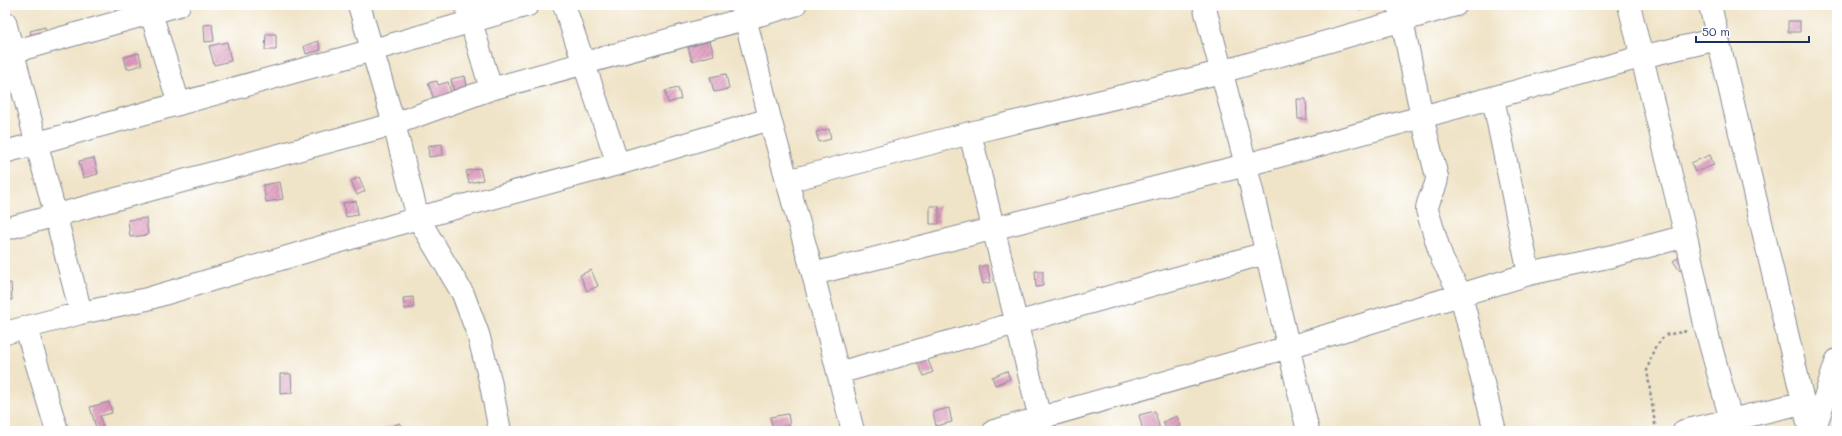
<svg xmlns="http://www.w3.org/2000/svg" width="1842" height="436" font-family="Mali,sans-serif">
<defs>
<pattern id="building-hatch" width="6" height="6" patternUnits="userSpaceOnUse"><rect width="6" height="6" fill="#de9abd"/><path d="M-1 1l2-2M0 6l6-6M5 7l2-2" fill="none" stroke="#b37e9d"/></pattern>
</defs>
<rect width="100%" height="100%" fill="#fff"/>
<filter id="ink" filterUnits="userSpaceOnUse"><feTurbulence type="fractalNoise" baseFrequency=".025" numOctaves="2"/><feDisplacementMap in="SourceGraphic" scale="8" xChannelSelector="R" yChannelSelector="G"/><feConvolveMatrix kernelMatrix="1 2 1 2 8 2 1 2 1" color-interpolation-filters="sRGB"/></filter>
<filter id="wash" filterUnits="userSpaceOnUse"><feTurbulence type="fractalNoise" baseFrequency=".012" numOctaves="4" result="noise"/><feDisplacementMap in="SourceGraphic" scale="16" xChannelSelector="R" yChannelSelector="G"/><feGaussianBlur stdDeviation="0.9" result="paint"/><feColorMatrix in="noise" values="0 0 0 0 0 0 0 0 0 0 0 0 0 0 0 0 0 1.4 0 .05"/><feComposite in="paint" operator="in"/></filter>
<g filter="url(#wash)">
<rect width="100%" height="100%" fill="#f0e4c8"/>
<g id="blocks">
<path fill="url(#building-hatch)" d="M1358 5H1376V6L1359 10Z
M1788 21H1800V32H1788Z
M212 24 214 41 205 42 204 25Z
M45 27 47 35 33 39 30 31Z
M266 34H276V50H265Z
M318 41 321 50 306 54 304 46Z
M710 41 714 55 692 61 688 47Z
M227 42 231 61 214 65 209 46Z
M139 53 142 65 127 69 124 57Z
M726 74 729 89 714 92 710 77Z
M465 76 468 91 454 93 451 79Z
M437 81 438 85 448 82 451 93 434 99 428 83Z
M678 88 681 99 668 103 665 91Z
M1297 99H1306L1307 119H1298Z
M829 129 831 139 819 142 816 132Z
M442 144 443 155 429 157 428 146Z
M1710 155 1714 165 1695 172 1691 163Z
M94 158 98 174 83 178 79 161Z
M480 168 483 180 469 183 466 171Z
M359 177 365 191 357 195 351 181Z
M280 182 283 199 266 202 263 185Z
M356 201 358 215 346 217 343 203Z
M930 206H939V224H930Z
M146 218 148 235 130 237 128 220Z
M1687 252 1693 262 1680 271 1673 261Z
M987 265 991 282 983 284 979 267Z
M591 270 598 286 587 291 580 275Z
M1035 271H1043V286L1036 287Z
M5 283H11L12 300H5Z
M413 297 414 308 405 309 403 298Z
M927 358 933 372 924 376 917 362Z
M1007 371 1010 379 995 385 992 377Z
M280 374H291L292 393 280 394Z
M109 402 112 413 100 416 104 431H97L90 407Z
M949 408 952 422 936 426 933 412Z
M1155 411 1160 430 1143 431 1139 415Z
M788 414 790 425 773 429 770 417Z
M1177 416 1181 426 1171 431H1167L1163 422Z
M400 423 403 431H384L383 429Z"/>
</g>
</g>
<g filter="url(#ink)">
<use href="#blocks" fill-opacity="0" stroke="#868a93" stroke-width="1"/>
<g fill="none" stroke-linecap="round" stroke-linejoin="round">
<defs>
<path id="minor" d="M359 5 394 124 418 218 463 294 478 334 490 380 500 431
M466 5 491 89
M564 5 618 164
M742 5 770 119 813 274 853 431
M1204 5 1246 165 1308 431
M1629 5 1686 236 1706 329 1734 431
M1710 5 1810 431
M1399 6 1422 117 1437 177C1437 189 1427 198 1427 210L1442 259 1461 295 1495 431
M151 13 179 104
M5 22 81 313
M5 54 179 5
M1493 98 1529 274
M970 133 1043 431
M5 152 373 50 528 5
M787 181 970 133 1221 72 1456 5
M5 229 394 124 491 89 795 5
M813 274 1246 165 1641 57 1718 39
M26 328 57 431
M5 333 81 313 147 299 418 218 618 164 770 119
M838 373 1266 253
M994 431 1289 347 1529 274 1612 256 1686 236
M1684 431 1802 403
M1814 431 1837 360"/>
</defs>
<use href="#minor" stroke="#868a93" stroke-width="24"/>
<path stroke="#868a93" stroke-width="2.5" stroke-dasharray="3 3" stroke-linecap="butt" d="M1656 431 1647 370 1654 349 1665 335 1688 331"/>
<use href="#minor" stroke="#fff" stroke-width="22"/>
</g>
</g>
<rect width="1842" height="436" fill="none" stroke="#fff" stroke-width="20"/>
<path d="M1696 36v6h113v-6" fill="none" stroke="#1b2f5e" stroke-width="2"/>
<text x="1702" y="36" font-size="12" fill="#1b2f5e" stroke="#ffffff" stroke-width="3" paint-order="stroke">50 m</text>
</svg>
